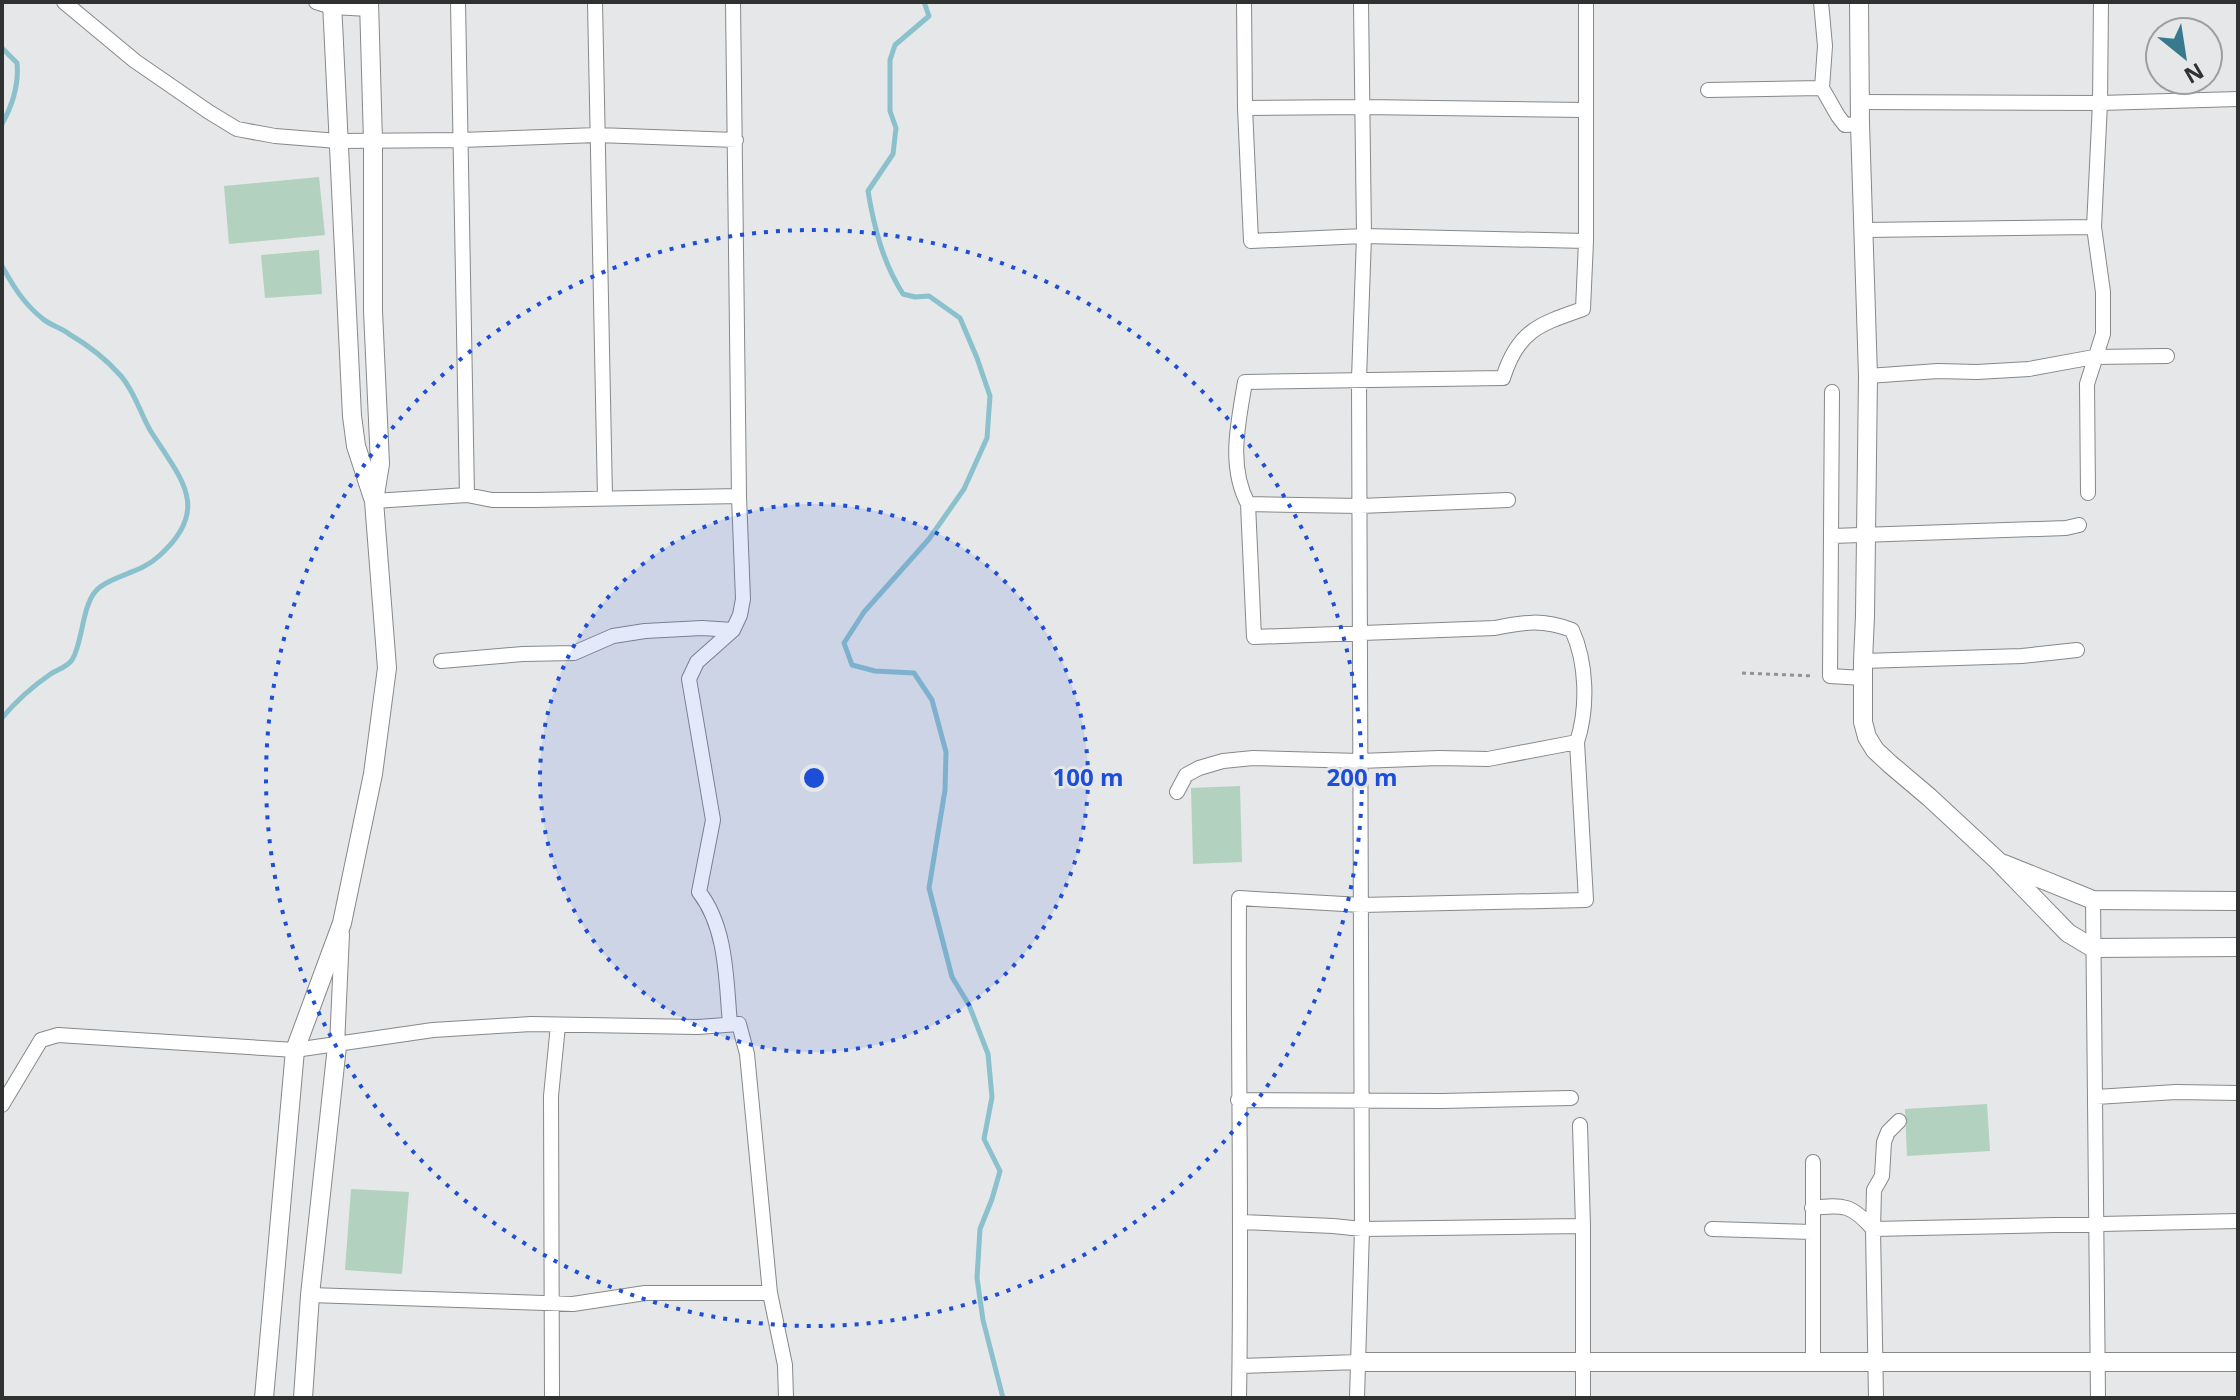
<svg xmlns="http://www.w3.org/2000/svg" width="2240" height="1400" font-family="'Open Sans',sans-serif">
<rect width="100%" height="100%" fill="#e5e7e9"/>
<path fill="#b2d1bf" d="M319 177 325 235 229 244 224 186Z
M319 250 322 294 265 298 261 255Z
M1240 786 1242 862 1193 864 1191 788Z
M1987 1104 1990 1151 1907 1156 1905 1109Z
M351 1189 409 1192 402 1274 345 1270Z"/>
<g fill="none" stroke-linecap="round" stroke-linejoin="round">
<path stroke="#8bc0cd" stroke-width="5" d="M924 2 929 16 895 45 890 60V111L896 128 893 154 868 191C874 227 883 263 903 294L915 297 929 296 960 318 977 358 990 396 987 438 964 489 929 539 864 612 844 643 852 665 875 671 914 673 932 700 946 752 945 790 929 888 952 977 969 1005 988 1054 992 1097 984 1139 1000 1171 992 1199 980 1229 977 1278 983 1320 1003 1398
M2 48 17 63C19 84 12 106 2 124
M2 266C13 286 24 304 43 319 50 325 61 328 69 334 88 345 107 360 121 376 135 392 140 413 150 430 180 478 213 508 159 556 141 573 117 574 100 587 81 601 84 641 72 660 67 667 59 669 52 673 33 686 16 701 2 718"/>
<defs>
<path id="minor" d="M64 2 135 61 209 112 237 129 275 136 338 141 461 140 597 135 736 140
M316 2 332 7 369 9
M458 2 467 495
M595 2 605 498
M1244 2 1245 108 1251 241 1364 236 1586 241
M1821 2 1825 46 1822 88
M1708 90 1822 88 1838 116 1845 125 1860 124
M1860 102 2100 103 2238 99
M1245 108 1363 107 1586 110
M1865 230 2094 227
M1868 376 1938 371 1977 372 2029 369 2094 357 2167 356
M1832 392 1830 676 1863 678
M2088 493 2087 384 2103 334V292L2094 227 2100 103 2101 2
M374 501 467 495 492 500H535L739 496
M1248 504 1360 506 1508 500
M1832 536 2066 528 2079 525
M441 661 523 654 574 653 613 636 645 631 702 628 733 630
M1863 661 2022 656 2077 650
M1177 792 1186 775 1199 768 1223 761 1253 758 1360 761 1439 758 1488 759 1577 742
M2093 900 2098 1398
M730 1024C726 980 727 928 699 892L713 820 689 679 697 662 733 630 740 615 743 599 739 496 733 2
M337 1046 342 934
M2096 1097 2176 1092 2238 1093
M1238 1100 1442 1101 1571 1098
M2 1105 41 1040 58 1035 295 1050 433 1030 531 1024 698 1027 739 1024 747 1054 770 1293 785 1365 786 1398
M1580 1125 1583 1226V1398
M1813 1162V1362
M1812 1208C1844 1204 1852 1205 1873 1229L2238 1221
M1241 1222 1333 1226 1362 1229 1583 1226
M1712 1229 1812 1232
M310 1295 573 1304 645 1293H770
M1240 1366 1358 1362
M552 1398 551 1096 558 1025
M1239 1398C1242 1231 1238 1065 1239 898L1361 905 1586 900 1577 742C1588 708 1587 663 1572 630 1542 619 1525 622 1495 628L1254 637 1248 504C1228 466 1238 424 1245 382L1503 378C1518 330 1540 324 1583 309L1586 241V2
M1357 1398 1362 1229 1359 379 1364 236 1361 2
M1876 1398 1873 1229 1874 1190 1882 1176 1884 1142 1888 1132 1899 1121"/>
<path id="tertiary" d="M332 2 352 416 356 446 373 498
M1859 2 1860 124 1868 376 1865 616 1863 661V722L1867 737 1875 750 1890 764 1929 797 1998 861 2068 933 2093 948 2238 947
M2004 864 2093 900 2238 901
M1358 1362H2238
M264 1398 295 1050 342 923 373 774 387 668 374 501 380 464 373 311V141L369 2
M303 1398 310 1295 337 1046"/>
</defs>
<use href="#minor" stroke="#86888a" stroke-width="16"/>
<use href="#tertiary" stroke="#86888a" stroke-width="20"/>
<path stroke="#929394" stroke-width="3" stroke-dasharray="4 4" stroke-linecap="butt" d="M1742 673 1814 676"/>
<use href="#minor" stroke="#fff" stroke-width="14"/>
<use href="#tertiary" stroke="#fff" stroke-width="18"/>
</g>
<circle cx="814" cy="778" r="274" fill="#1d4ed8" fill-opacity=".12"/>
<g fill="none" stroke="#1d4ed8" stroke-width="4" stroke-dasharray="4 8">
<circle cx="814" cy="778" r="274"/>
<circle cx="814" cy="778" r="548"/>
</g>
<circle cx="814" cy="778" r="12" fill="#1d4ed8" stroke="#e5e7e9" stroke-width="4"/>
<g font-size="24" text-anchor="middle" font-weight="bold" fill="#1d4ed8" stroke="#e5e7e9" stroke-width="6" stroke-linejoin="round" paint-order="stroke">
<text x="1088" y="786">100 m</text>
<text x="1362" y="786">200 m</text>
</g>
<rect width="2240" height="1400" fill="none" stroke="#303131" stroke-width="8"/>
<g transform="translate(2184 56) rotate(150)"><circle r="38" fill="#e5e7e9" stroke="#9d9e9f" stroke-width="2"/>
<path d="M0-6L14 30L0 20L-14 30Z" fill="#39798d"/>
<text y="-12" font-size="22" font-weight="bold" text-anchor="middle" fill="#303131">N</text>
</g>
</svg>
